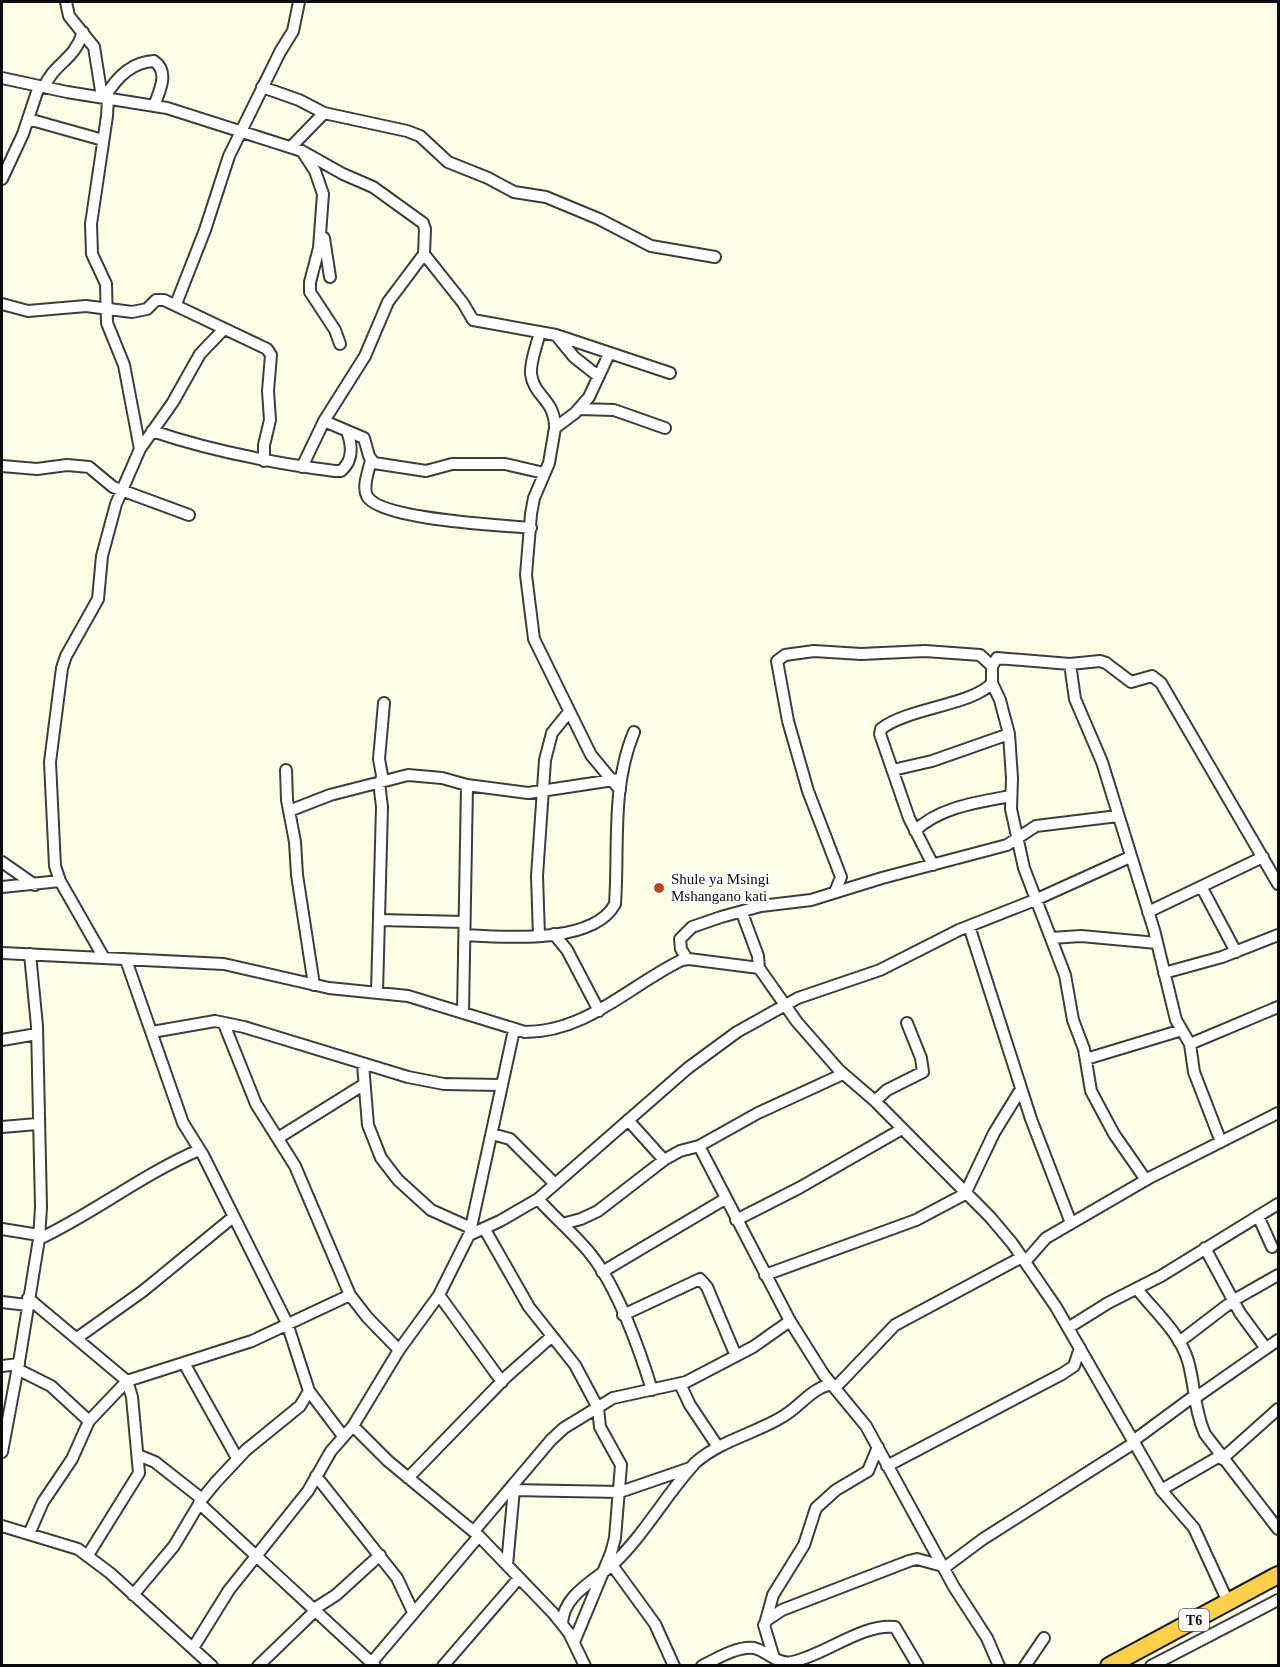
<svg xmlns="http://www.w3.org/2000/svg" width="1280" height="1667" font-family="Georgia,serif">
<rect width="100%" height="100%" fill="#fcffe6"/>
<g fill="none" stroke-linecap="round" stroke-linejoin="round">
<defs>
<path id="minor" d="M66 2 69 16 94 47 102 97
M2 78 67 92 167 108 302 151 343 174 373 187 423 223 425 229 424 254 463 303 473 320 556 335 670 373
M44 87C55 62 74 61 83 32
M262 87 299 100 324 113
M105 97C116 78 131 62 154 61 170 72 159 92 154 106
M108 98 107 116 91 224 92 254 106 284 107 323 124 365 140 449
M28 119 103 140
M291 147 324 113 407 131 420 136 448 162 488 178 514 192 546 197 599 219 651 246 715 257
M302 151 315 171 323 194 319 248 310 282V292L335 330 340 344
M2 179 23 134 39 86
M324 238 330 277
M2 304 28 311 86 306 132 312 147 309 156 300H164L267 349 271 355 268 391 270 420 264 445V461
M176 304 205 230 229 156 280 52 293 31 299 2
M540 332C537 345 530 361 531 374 534 397 555 399 555 428
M556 335 574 357 598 376
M609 354 589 397 575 413 555 428 549 463 534 498 531 514 526 575 534 639 591 755 620 790
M579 409 614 410 665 428
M324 421 364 438 369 456 374 463 426 471 452 464H505L544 473
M152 431C212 451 272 463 335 471H341C354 460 352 445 347 431
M371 460C369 470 362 486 367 496 380 520 502 525 531 528
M2 466 37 469 67 465 89 467 113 487 189 515
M302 467 324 421 365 356 388 302 424 254
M1070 664 1075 699 1102 762 1154 930 1176 1020 1190 1044 1194 1072 1221 1142
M992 683 1000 700 1009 734 1012 778 1011 809 1024 868 1065 975 1073 1020 1084 1049 1091 1091 1114 1134 1146 1180
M286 770 287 800 295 842 297 875 314 985
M893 770 932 761 1009 734
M383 781 379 759 384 703
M289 811 330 795 408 775 442 778 467 785 528 793 620 779
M915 831C939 807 979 802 1011 796
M2 862 35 885
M933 865 909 818 880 734 881 729C907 708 973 705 992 683V666L997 658 1070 664 1100 661 1106 663 1131 682 1152 676 1161 683 1278 884
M2 887 60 881
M1202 888 1236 952
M835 892 841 877 808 791 788 721 777 661 785 655 814 651 861 654 925 651 980 655 992 666
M1148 912 1263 857
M742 913 758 956 759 968
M379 920 464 922
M969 926 1031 1119 1071 1223
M554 934 567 950 599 1011
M465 935C504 937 593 945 615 904 619 847 611 787 634 732
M539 936 537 876 545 760 552 733 569 712
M1051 938 1081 936 1157 943
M2 953 224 964 329 988 408 996 525 1032C587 1032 630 985 682 960L689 959 759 968 797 1022 839 1070 875 1101 990 1217 1012 1243 1056 1307 1162 1491 1194 1528 1228 1602
M104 958 60 881 55 866 50 762 62 668 66 656 98 599 102 556 116 504 140 449 173 402 200 354 224 329
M687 959 681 949 680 939 692 927 721 917 761 906 811 900 882 878 1007 845 1036 826 1118 816
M126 960 183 1123 203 1155 287 1323 309 1391 343 1436
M1164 973 1222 957 1278 935
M377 992 382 807 379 782
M463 1013 467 785
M224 1024 256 1104 295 1166 350 1295 367 1317 399 1350
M152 1032 215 1021 244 1027 408 1077 444 1084 501 1085
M2 1040 37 1034
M1190 1044 1278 1007
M1086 1059 1182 1030
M363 1064 368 1125 381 1158 398 1180 431 1210 471 1228
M875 1101 887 1090 923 1072 921 1058 907 1023
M628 1120 664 1160
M2 1127 37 1124
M492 1134 510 1139 555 1184
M278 1138 363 1085
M699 1146 790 1321 824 1375 866 1426 954 1587 987 1638 999 1666
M538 1199C554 1217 573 1233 589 1252 617 1286 639 1348 652 1390
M1258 1216 1272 1247
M736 1220 799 1188 902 1129
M562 1224 581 1219 598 1211 664 1160 680 1151 699 1146 758 1113 843 1074
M484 1228 529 1307 575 1365 598 1408 600 1427 621 1465 615 1538 611 1553 574 1642
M2 1229 39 1235
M470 1232 514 1030
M39 1239C94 1213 143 1174 199 1150
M1205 1248 1240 1313 1265 1347
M1025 1262 1046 1238 1151 1177 1278 1113
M602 1272 725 1199
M765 1275 916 1220 965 1194 994 1133 1021 1089
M1137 1289C1155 1312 1180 1333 1188 1361 1195 1385 1194 1410 1205 1434L1278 1529
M439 1295 502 1382
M28 1298 127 1381 132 1397 139 1473 88 1555
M2 1302 27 1305
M623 1315 700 1279 707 1287 736 1356
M1068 1328 1108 1303 1161 1276 1278 1204
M77 1338 143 1291 232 1218
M1179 1342 1234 1300 1278 1275
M184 1363 237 1458
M2 1366 19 1364
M17 1369 51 1386 89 1421
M680 1384 690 1405 718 1447
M835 1388 895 1325 1022 1257
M1195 1398 1278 1340
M353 1426 388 1461 479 1536 553 1613 569 1633 585 1666
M1133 1441 1194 1396
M2 1452 20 1356 39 1239 41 1207 37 1026 30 954
M138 1455 155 1462 202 1499
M1222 1459 1278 1409
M887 1466 1062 1374 1074 1366 1080 1348
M316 1476 397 1578 413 1612
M408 1478 506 1377 551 1337
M511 1490 620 1492 690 1468
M1161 1490 1220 1456
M199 1503 375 1666
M2 1526 78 1549 110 1573 212 1666
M474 1531 551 1440 564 1428 613 1398 686 1382 753 1347 790 1321
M29 1534 43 1502 72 1459 89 1421 127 1381 252 1341 350 1295
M507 1565 514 1489
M612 1565 655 1624 674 1666
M944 1568 983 1539 1134 1443
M133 1595 174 1546 202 1499 216 1482 246 1450 300 1406 309 1391
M314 1609 336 1595 380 1555
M562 1624C563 1596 592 1582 611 1566 644 1536 666 1494 696 1462 722 1440 754 1434 782 1417 801 1406 809 1390 831 1384
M765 1624 773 1595 804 1545 816 1508 836 1490 868 1471 878 1447
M193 1648 229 1590 308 1491 331 1451 353 1426 399 1350 439 1295 469 1235 500 1221 538 1199 688 1068 737 1032 798 998 880 970 959 930 1035 900 1130 857
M774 1658 764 1625 767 1620 782 1610 909 1561 917 1559 943 1566
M372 1662 479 1536
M258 1666 316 1610
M443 1666 519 1578
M702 1666C716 1659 737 1646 754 1648 767 1651 778 1665 792 1662 825 1655 863 1623 895 1627L918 1666
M1025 1666 1044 1638
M1151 1666 1278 1600"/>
<path id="highway" d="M1109 1666 1278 1575"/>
</defs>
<use href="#minor" stroke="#3d3d3d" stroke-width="14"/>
<use href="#highway" stroke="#1b1b1b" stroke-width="20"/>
<use href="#minor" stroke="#fff" stroke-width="10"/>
<use href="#highway" stroke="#fcd048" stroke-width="16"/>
</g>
<circle fill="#be451d" stroke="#fff" stroke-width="2" cx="659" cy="888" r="6"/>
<g text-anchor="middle" stroke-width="6" stroke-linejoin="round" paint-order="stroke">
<rect fill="#fff" stroke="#545454" stroke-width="1.5" x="1179" y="1609" width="30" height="22" rx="4.5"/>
<g font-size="14" font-weight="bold" fill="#0a0a0a">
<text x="1194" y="1625">T6</text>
</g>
<g font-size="15" fill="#0a0a0a" stroke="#fff" text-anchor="start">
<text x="671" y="884">Shule ya Msingi<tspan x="671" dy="17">Mshangano kati</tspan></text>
</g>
</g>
<rect width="1280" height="1667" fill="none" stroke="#0a0a0a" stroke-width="6"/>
</svg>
